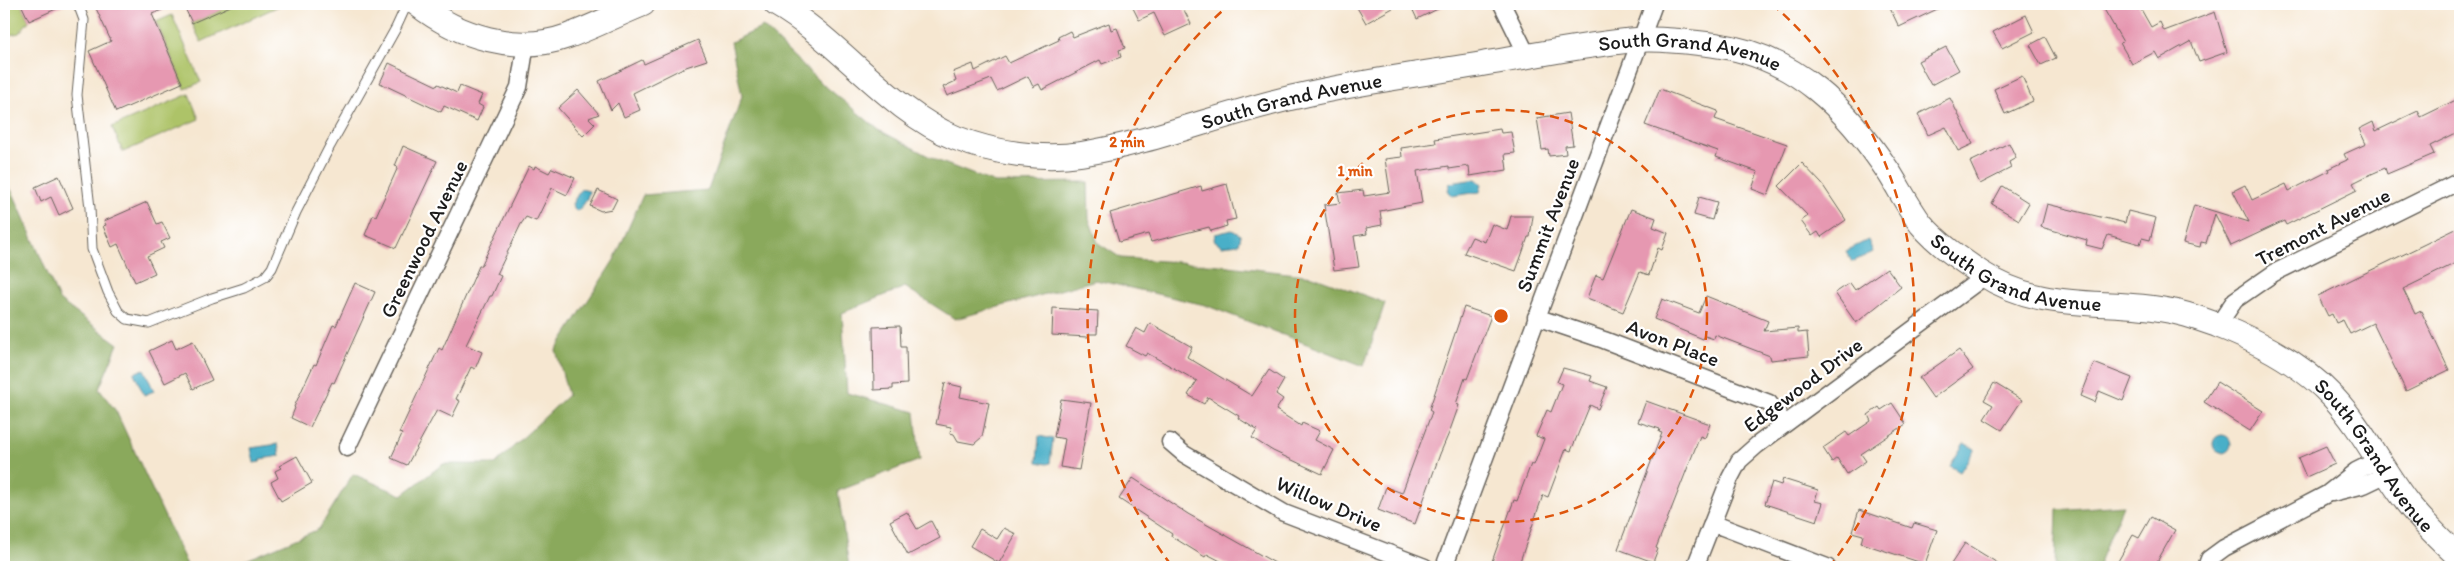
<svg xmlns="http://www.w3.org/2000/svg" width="2464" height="571" font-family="Itim,sans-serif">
<rect width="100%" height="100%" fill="#fff"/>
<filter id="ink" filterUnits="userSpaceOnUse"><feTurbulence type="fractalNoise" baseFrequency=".02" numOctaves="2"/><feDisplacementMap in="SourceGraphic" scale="10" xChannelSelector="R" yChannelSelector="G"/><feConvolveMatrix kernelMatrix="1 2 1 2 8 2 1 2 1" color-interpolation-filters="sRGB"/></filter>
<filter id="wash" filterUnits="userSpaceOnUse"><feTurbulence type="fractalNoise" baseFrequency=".0096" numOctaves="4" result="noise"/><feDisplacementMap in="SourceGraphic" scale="20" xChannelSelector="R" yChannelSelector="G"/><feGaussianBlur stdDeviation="1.12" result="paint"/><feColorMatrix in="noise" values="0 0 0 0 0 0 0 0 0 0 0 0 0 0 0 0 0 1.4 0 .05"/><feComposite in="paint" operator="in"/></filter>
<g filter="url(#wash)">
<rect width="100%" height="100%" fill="#f6e7d1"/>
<path fill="#adc367" stroke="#647042" d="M4 4H21L29 21 19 33 4 36Z
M235 4H283L201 42 192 23Z
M172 15 201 82 185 89 156 22Z
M189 94 199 119 123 152 112 127Z"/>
<path fill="#8aa95c" stroke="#53623c" d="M763 27 819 81 879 130 936 160 995 183 1088 182 1089 219 1098 243 1121 258 1220 265 1313 276 1385 303 1364 366 1205 305 1096 280 955 319 905 287 842 313 847 393 915 412 920 460 838 491 849 567H230L319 529 353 474 402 495 443 464H495L568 395 556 350 614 260 643 195 708 190 742 96 731 42Z
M4 178 14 195 59 300 118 344 99 389 116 411 188 567H4Z
M2123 505 2100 560V567H2055L2057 510Z"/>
<path fill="#49afc8" stroke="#326672" d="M1476 179 1482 184 1480 192 1452 196 1448 190 1450 183Z
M581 189 589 191C588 198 583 208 576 211L572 204Z
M1232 230 1241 235 1239 244 1222 246 1214 240 1215 234Z
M1868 240 1873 252 1852 262 1846 251Z
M144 369 154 391 144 395 134 373Z
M2213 444a9 9 0 1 1 18 0a9 9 0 1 1-18 0Z
M1039 436 1053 439 1050 463 1047 464 1037 462Z
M1964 443 1975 449 1960 472 1950 466Z
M278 444 280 456 261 459 260 462 254 463 251 448Z"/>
<g id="blocks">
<path fill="#e698b1" d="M21 4H67L29 21Z
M94 4H176L152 14 182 83 116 112 89 51 111 41Z
M183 4H235L192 23Z
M1131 4H1181L1191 24 1165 36 1154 13 1139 20Z
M1355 4H1400L1366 23Z
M1410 4H1448L1417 19Z
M1888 4H1948L1899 27Z
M2101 4H2138L2151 27 2160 22 2164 31 2215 12 2227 52 2199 62 2191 41 2159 59 2155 52 2132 64 2120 43 2123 42Z
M2026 15 2034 32 2002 48 1993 32Z
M1109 23 1111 30 1117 28 1125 48 1119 50 1121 57 1102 64 1100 60 1042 90 1039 84 1033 87 1028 76 997 91 991 79 947 96 943 87 956 81 953 72 973 64 975 71 1005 56 1009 63 1059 40 1058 37 1070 31 1073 37Z
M2045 37 2056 58 2041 65 2030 45Z
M698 40 707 60 683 68 633 93 640 110 624 117 618 103 611 110 599 81 642 60 644 64Z
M1946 47 1959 70 1931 85 1918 61Z
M389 63 437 86 438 84 457 93 460 86 482 95 478 104 483 107 477 121 444 106 441 112 380 83Z
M2022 76 2033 101 2005 114 1994 89Z
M1660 89 1718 111 1715 119 1787 144 1768 195 1752 189 1758 172 1716 157 1718 151 1645 125Z
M578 90 599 114 589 118 595 124 583 136 558 108Z
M1950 98 1973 144 1958 151 1946 127 1928 135 1918 114Z
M2460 98V131L2430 146 2434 154 2387 174 2385 168 2367 176 2353 183 2357 190 2286 225 2284 221 2231 246 2215 214 2206 243 2201 242 2200 247 2183 243 2194 205 2249 222 2233 191 2245 185 2252 200 2286 184 2289 191 2329 171 2328 169 2347 160 2344 154 2366 144 2359 129 2373 122 2376 131 2418 111 2421 117Z
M1568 113 1573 145 1565 146 1566 154 1549 156 1548 149 1542 150 1537 118Z
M1500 129 1501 133 1511 132 1515 153 1505 154 1507 170 1470 176 1469 166 1449 169V166L1417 171 1422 203 1380 211 1382 225 1366 228 1367 234 1354 236 1359 267 1334 270 1324 205 1340 203 1338 193 1363 190 1364 196 1390 192 1385 159 1402 157 1401 148 1436 143 1435 139Z
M2009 143 2016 158 2009 162 2011 168 1980 184 1970 162Z
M403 146 437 161 396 248 365 235 373 215 376 216 398 167 395 166Z
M1802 163 1822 184 1846 220 1821 237 1818 232 1812 236 1801 221 1808 216 1779 186Z
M529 166 534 169 535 166 549 173 552 168 575 178 567 195 552 188 536 221 526 217 521 224 497 274 501 276 492 296H490L466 345 482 352 475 369 471 367 456 399 460 401 452 417 437 410 407 465 391 458 402 434 399 433 439 348 442 350 479 266H481Z
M59 176 73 208 59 215 51 197 41 202 35 187Z
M1227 184 1236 219 1226 221 1227 226 1211 231 1209 227 1151 242 1148 234 1119 242 1110 213 1201 186 1202 191Z
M2002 186 2029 203 2019 220 1992 204Z
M598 190 617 199 612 209 601 211 590 206Z
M1699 197 1717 202 1712 220 1694 215Z
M147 202 157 224 162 222 170 238 161 242 164 248 147 256 155 273 135 282 118 244 112 247 103 226 106 225 104 221Z
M2047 204 2125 223 2128 211 2156 218 2150 240 2142 238 2140 244 2108 235 2102 249 2086 245 2087 240 2041 227Z
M1631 209 1656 218 1653 227 1668 233 1662 250 1658 248 1649 275 1640 272 1623 312 1587 298 1596 275 1603 278Z
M1511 216H1533L1530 237H1528L1516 271 1464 253 1472 237 1485 242 1492 224 1507 230Z
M2460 227V261L2403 289 2415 314 2421 311 2449 370 2406 391 2373 323 2350 334 2343 320 2336 323 2332 314 2328 316 2318 296Z
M1887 268 1901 287 1856 323 1835 293 1850 283 1855 290Z
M355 283 375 292 334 383 332 382 310 427 291 418 295 408 294 407 314 364 316 365 333 325 336 326Z
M1706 296 1768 321 1764 331 1798 328V333L1807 332 1809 356 1771 360 1770 356 1715 335 1714 339 1705 336 1703 339 1654 319 1662 299 1699 313Z
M1464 307 1491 316 1467 379 1465 378 1456 404 1459 405 1449 433 1440 454 1415 524 1378 510 1386 487 1402 493 1432 412 1429 410Z
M1053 308 1098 311 1097 334H1089L1088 337 1052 335Z
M1150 323 1192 347 1187 357 1252 396 1269 370 1284 380 1276 394 1283 399 1276 410 1301 426 1302 423 1320 431 1315 440 1334 450 1322 474 1273 451 1252 438 1257 430 1238 418 1239 416 1208 397 1204 404 1188 395 1197 381 1147 353 1145 356 1126 346 1136 328 1145 333Z
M900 326 901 347H906L907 384 893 385V389L874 390 873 327Z
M172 340 176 349 193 341 212 380 193 389 185 373 165 383 149 351Z
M1959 350 1973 369 1933 398 1919 378Z
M2094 363 2132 378 2123 401 2099 391 2095 402 2081 396Z
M1563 368 1592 376 1590 381 1607 387 1598 409 1590 405 1571 451 1566 449 1548 497 1543 495 1518 567H1490L1514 500 1517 501 1531 464 1534 465 1544 439 1536 436 1547 410 1551 412 1562 384 1557 382Z
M2217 382 2263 411 2250 431 2204 402Z
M945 383 962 387 960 397 989 403 982 437 974 444 958 441 954 434 950 433 951 427 936 424Z
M1994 383 2022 400 2002 430 1984 419 1993 405 1984 400Z
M1061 399 1091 403 1079 470 1060 467 1065 439 1054 437Z
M1646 401 1710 424 1705 438 1700 436 1656 548 1658 549 1653 562 1618 549 1662 433 1659 432 1660 429 1638 422Z
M1892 403 1906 424 1861 454 1866 461 1847 474 1837 458 1832 462 1823 448 1846 432 1849 436 1871 421 1868 415 1879 407 1881 410Z
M2326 446 2335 464 2306 477 2298 458Z
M297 456 312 483 281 501 271 482 278 478 275 471 281 468 279 466Z
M1133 478 1188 514 1282 567H1232L1207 554 1205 557 1171 536 1172 534 1119 499Z
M1783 479 1818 490 1815 501 1823 503 1817 521 1765 504 1772 482 1781 485Z
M1859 510 1912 528 1914 523 1937 530 1925 564 1861 543 1863 535 1852 532Z
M907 512 917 529 931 521 940 538 908 555 890 521Z
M2151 517 2175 530 2154 567H2125L2117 563 2133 535 2139 538Z
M1004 528 1016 534 999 563 970 546 980 529 997 539Z
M1965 543 2004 567H1949Z"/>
</g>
</g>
<g filter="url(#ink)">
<use href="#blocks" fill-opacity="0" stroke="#68635b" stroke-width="1"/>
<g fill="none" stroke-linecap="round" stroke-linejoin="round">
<defs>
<path id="service" d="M78 4 84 20 77 95 90 208 92 249 108 292 118 311 127 319 149 323 212 298 244 288 265 277 272 268 296 212 330 146 396 28 407 4"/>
<path id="minor" d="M1502 4 1528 57
M1536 317 1604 340 1769 403 1785 424
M2218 325 2235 300 2274 273 2460 181
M1170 442 1184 454 1284 513 1425 567
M347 448 519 87 526 43
M2332 493 2364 485 2387 474
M1712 523 1827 567
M1444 567 1654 4
M1695 567 1730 478 1739 461 1757 445 1985 276
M2206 567 2209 559 2224 548 2327 494 2356 471 2378 460"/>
<g id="secondary">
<path d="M417 4C458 36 516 55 568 36 593 27 618 14 643 4"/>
<path id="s1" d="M776 4C838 39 889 111 956 138 994 153 1041 160 1081 154 1155 142 1226 112 1299 96 1359 82 1421 74 1482 64 1533 56 1585 44 1637 40 1661 38 1690 42 1715 45 1796 56 1847 109 1890 174 1900 190 1909 208 1921 224 1938 244 1960 259 1981 273 2047 316 2110 296 2180 313 2193 316 2206 321 2217 325 2258 341 2303 365 2333 397 2363 429 2380 467 2406 501 2422 522 2441 540 2460 558"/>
</g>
</defs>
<use href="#service" stroke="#68635b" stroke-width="11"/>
<use href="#minor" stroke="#68635b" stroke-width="19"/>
<use href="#secondary" stroke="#68635b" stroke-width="26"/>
<use href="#service" stroke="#fff" stroke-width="9"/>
<use href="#minor" stroke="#fff" stroke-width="16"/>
<use href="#secondary" stroke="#fff" stroke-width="24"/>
</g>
</g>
<g fill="none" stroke="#de560d" stroke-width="2.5" stroke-dasharray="9 6">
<circle cx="1501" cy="316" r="206"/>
<path d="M1171 565A413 413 0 0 1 1230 4M1772 4A413 413 0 0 1 1831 565"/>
</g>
<g text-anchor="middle" stroke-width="4.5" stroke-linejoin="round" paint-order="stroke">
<g font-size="21" fill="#1c1c1c" stroke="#fff">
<text dy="7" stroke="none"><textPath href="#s1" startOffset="975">South Grand Avenue</textPath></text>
<text dy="7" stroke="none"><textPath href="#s1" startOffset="570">South Grand Avenue</textPath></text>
<text transform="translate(1548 225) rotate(-69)" y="7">Summit Avenue</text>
<text transform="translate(2323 227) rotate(-27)" y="7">Tremont Avenue</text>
<text transform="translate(424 239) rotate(-64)" y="7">Greenwood Avenue</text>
<text dy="7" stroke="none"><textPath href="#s1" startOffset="1394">South Grand Avenue</textPath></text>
<text transform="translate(1673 343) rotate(21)" y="7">Avon Place</text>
<text transform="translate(1803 385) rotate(-37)" y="7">Edgewood Drive</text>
<text dy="7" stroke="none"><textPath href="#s1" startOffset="1814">South Grand Avenue</textPath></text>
<text transform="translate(1329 504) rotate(23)" y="7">Willow Drive</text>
</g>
</g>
<circle cx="1501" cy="316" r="8" fill="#de560d" stroke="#fff" stroke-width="2.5"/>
<g font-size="15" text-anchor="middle" font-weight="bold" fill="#de560d" stroke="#fff" stroke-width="4.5" stroke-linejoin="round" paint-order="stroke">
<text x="1127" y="147">2 min</text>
<text x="1355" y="176">1 min</text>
</g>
<rect width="2464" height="571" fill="none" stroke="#fff" stroke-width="20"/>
</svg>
